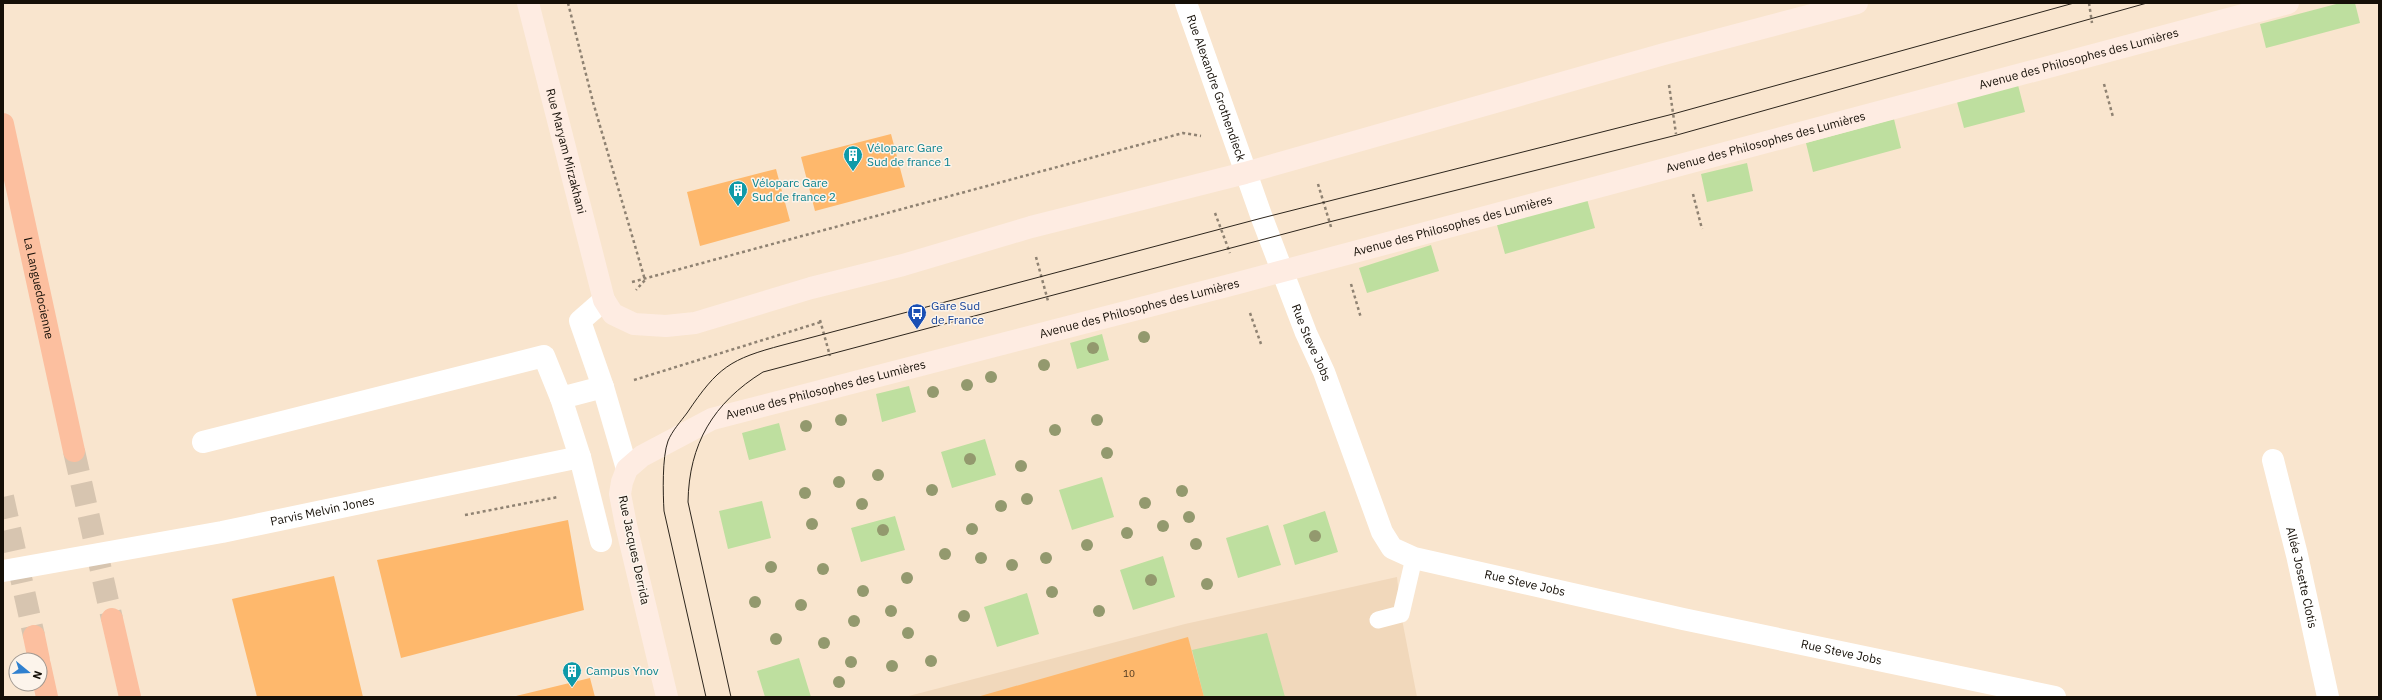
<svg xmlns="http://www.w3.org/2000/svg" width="2382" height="700" font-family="'IBM Plex Sans',sans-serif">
<rect width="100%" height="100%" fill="#f9e5ce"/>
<path fill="#f1d8bb" d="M1397 577 1401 614 1417 697H905L1185 624Z"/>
<path fill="#bedf9f" d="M2340 3H2355L2360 23 2266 48 2260 24Z
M2018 85 2025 112 1964 128 1957 102Z
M1894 119 1901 148 1813 172 1806 143Z
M1747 163 1753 191 1707 202 1701 174Z
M1587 199 1595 228 1505 254 1497 225Z
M1431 245 1439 271 1367 293 1359 268Z
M1102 334 1109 360 1077 369 1070 343Z
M909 386 916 412 882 422 876 394Z
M779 423 786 450 749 460 742 433Z
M985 439 996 475 952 488 941 452Z
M1102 477 1114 517 1072 530 1059 490Z
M762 501 771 538 728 549 719 511Z
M1325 511 1338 552 1295 565 1283 525Z
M895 516 905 550 861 562 851 528Z
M1268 525 1281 565 1238 578 1226 538Z
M1163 556 1175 597 1133 610 1120 570Z
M1027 593 1039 634 997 647 984 607Z
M1267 633 1285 697H1204L1192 650Z
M799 658 811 697H765L757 671Z"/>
<path fill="#feb86c" d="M891 134 905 187 815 211 801 157Z
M776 169 790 221 700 246 687 192Z
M568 520 584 610 401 658 377 560Z
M334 576 363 697H257L232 599Z
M1188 637 1204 697H977Z
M590 678 595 697H516V696Z"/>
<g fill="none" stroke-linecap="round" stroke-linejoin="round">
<path stroke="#d7c5b0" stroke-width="22" stroke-dasharray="22 11" stroke-linecap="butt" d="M74 451 112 619
M3 497 34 636"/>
<path stroke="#8f8272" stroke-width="2.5" stroke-dasharray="3 3" stroke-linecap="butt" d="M568 3 593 102 645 280 636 290
M2089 3 2092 23
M2104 84 2113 117
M1669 85 1676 134
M1318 184 1331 227
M1693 194 1702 229
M1215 213 1230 253
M1036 257 1048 301
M632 282 1183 133 1201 136
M1351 284 1361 318
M1250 313 1261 344
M820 320 830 356
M634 380 821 322
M465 515 558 497"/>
<path stroke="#fff" stroke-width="17" d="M1378 620 1401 614 1414 558"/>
<g stroke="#fff" stroke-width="22">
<path id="s1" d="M1186 3 1262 218 1306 333 1324 372 1382 532 1392 548 1414 558 1683 619 2055 697"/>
<path d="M604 300 580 321 603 387 627 469"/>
<path d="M203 442 544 356 561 398 603 387"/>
<path d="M580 457 601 541"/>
<path id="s2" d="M2273 460 2297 555 2328 697"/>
<path id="s3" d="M3 571 222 532 580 457 561 398"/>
</g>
<g stroke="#feece2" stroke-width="22">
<path id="s4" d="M528 3 604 300 613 314 634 324 666 326 695 323 811 288 903 265 1031 227 1245 173 1664 54 1857 3"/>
<path id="s5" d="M667 697 626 525 620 494 622 482 627 469 642 456 712 419 1238 283 2288 3"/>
</g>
<g stroke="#fcbf9f" stroke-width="22">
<path id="s6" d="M3 124 74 451"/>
<path d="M112 619 130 697"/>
<path d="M34 636 39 660"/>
<path d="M40 665 47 697"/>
</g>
<path stroke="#2d251c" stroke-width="1" d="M706 697 664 511C663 494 662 457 668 441 672 431 681 421 687 413 718 367 730 359 783 345L1262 218 1673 114 2074 3
M731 697 688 502C689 444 713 403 763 372L1329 222 1677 135 2147 3"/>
</g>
<g fill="#93996e">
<circle cx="1144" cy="337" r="6"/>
<circle cx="1093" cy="348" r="6"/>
<circle cx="1044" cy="365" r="6"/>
<circle cx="991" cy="377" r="6"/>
<circle cx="967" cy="385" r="6"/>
<circle cx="933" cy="392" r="6"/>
<circle cx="841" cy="420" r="6"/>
<circle cx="1097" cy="420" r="6"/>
<circle cx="806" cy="426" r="6"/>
<circle cx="1055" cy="430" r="6"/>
<circle cx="1107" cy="453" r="6"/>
<circle cx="970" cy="459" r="6"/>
<circle cx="1021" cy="466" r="6"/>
<circle cx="878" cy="475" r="6"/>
<circle cx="839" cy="482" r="6"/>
<circle cx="932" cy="490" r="6"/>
<circle cx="1182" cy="491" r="6"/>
<circle cx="805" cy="493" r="6"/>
<circle cx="1027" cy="499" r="6"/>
<circle cx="1145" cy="503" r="6"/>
<circle cx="862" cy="504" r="6"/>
<circle cx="1001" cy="506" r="6"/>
<circle cx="1189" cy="517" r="6"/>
<circle cx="812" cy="524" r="6"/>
<circle cx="1163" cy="526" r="6"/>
<circle cx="972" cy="529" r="6"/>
<circle cx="883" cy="530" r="6"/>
<circle cx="1127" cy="533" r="6"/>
<circle cx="1315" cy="536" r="6"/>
<circle cx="1196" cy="544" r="6"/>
<circle cx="1087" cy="545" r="6"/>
<circle cx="945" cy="554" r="6"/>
<circle cx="981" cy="558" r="6"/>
<circle cx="1046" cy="558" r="6"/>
<circle cx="1012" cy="565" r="6"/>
<circle cx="771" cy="567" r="6"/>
<circle cx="823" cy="569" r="6"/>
<circle cx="907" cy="578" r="6"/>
<circle cx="1151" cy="580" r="6"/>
<circle cx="1207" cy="584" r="6"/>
<circle cx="863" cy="591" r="6"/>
<circle cx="1052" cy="592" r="6"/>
<circle cx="755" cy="602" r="6"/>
<circle cx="801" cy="605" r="6"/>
<circle cx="891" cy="611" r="6"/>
<circle cx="1099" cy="611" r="6"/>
<circle cx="964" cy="616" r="6"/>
<circle cx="854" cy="621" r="6"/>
<circle cx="908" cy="633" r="6"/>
<circle cx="776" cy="639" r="6"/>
<circle cx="824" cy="643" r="6"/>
<circle cx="931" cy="661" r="6"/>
<circle cx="851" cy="662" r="6"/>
<circle cx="892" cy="666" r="6"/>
<circle cx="839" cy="682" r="6"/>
</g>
<defs>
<symbol id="building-pin" viewBox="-11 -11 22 30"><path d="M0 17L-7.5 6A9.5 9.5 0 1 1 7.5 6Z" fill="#0f9aa8" stroke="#fcf4eb"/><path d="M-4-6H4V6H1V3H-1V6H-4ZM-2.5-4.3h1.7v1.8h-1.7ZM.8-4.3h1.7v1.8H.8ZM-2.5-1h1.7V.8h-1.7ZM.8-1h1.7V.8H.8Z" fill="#fff"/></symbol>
<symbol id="bus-pin" viewBox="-11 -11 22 30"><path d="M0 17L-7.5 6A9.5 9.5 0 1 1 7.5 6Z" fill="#1a4fb4" stroke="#fcf4eb"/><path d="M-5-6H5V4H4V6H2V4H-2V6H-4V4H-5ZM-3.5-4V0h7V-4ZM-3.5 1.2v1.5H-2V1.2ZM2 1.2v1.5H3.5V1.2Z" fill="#fff"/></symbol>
</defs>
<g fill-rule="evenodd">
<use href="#building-pin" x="842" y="144" width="22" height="30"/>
<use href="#building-pin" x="727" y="179" width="22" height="30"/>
<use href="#bus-pin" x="906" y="302" width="22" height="30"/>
<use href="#building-pin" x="561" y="660" width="22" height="30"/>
</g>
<g text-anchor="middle" stroke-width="3" stroke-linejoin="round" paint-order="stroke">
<g font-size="10" fill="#4f3920">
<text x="1129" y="677">10</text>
</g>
<g font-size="12" fill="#150f07" stroke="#fcf4eb">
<text dy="4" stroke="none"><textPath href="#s5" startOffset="1747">Avenue des Philosophes des Lumières</textPath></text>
<text dy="4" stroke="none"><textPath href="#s1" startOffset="90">Rue Alexandre Grothendieck</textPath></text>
<text dy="4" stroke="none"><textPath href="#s5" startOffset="1423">Avenue des Philosophes des Lumières</textPath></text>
<text dy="4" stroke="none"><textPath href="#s4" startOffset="153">Rue Maryam Mirzakhani</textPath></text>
<text dy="4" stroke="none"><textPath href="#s5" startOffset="1099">Avenue des Philosophes des Lumières</textPath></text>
<text dy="4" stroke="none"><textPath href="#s6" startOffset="168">La Languedocienne</textPath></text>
<text dy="4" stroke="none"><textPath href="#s5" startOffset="775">Avenue des Philosophes des Lumières</textPath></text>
<text dy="4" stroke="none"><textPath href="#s1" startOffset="362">Rue Steve Jobs</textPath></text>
<text dy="4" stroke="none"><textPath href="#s5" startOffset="451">Avenue des Philosophes des Lumières</textPath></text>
<text dy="4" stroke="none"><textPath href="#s3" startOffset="325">Parvis Melvin Jones</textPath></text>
<text transform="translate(634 550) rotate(78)" y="4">Rue Jacques Derrida</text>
<text dy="4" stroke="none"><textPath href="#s2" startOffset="121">Allée Josette Clotis</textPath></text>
<text dy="4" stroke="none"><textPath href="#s1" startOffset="721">Rue Steve Jobs</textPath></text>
<text dy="4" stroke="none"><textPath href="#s1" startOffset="1045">Rue Steve Jobs</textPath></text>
</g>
<g font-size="12" fill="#0d838f" stroke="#fcf4eb" text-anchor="start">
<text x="867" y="152">Véloparc Gare<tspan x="867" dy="14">Sud de france 1</tspan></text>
<text x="752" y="187">Véloparc Gare<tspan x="752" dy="14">Sud de france 2</tspan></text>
<text x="586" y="675">Campus Ynov</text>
</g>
<g font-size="12" fill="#164399" stroke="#fcf4eb" text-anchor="start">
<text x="931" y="310">Gare Sud<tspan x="931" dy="14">de France</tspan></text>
</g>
</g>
<rect width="2382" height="700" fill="none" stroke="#150f07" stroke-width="8"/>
<g transform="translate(28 672) rotate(108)"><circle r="19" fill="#fcf4eb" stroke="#a09890"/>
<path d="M0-3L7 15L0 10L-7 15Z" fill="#2f80cf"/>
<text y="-6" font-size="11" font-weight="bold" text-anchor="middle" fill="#150f07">N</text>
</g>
</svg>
